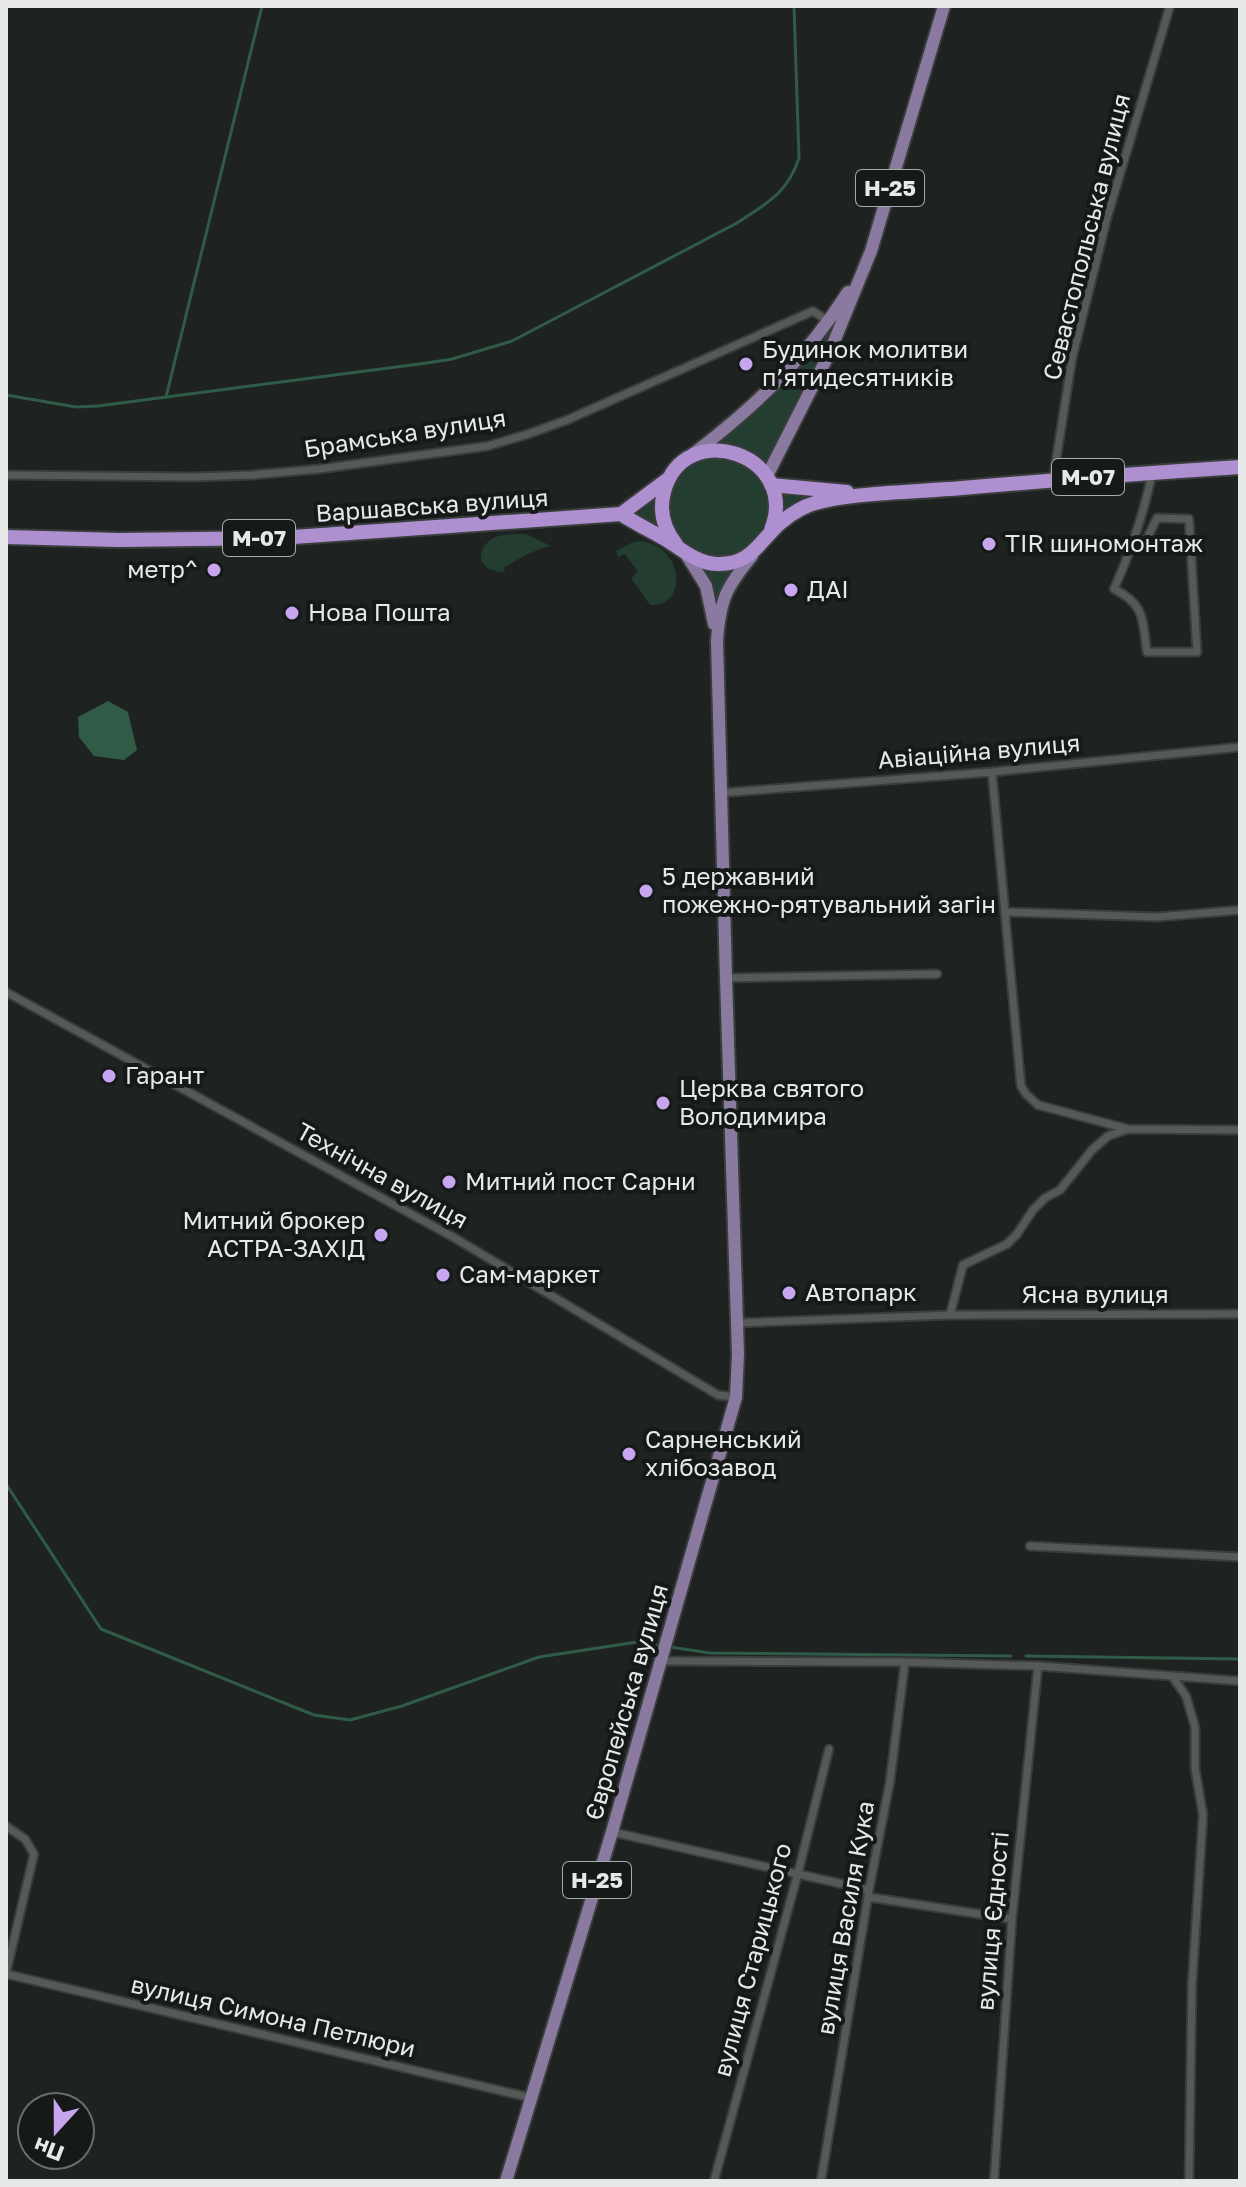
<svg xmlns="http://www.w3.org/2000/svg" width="1246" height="2187" font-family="'Golos Text',sans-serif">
<rect width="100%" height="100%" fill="#1e2220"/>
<path fill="#243d31" d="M856 280 767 476 772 485 838 491 805 507 757 550 719 619 686 554 621 514 752 407Z
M526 534 551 546C533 550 520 558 504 568L505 572C474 572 474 544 499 536 507 534 518 534 526 534Z
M640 541C684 545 689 607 650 605L631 578 638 572 625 554 618 557 616 551 631 543Z"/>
<path fill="#305b47" d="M108 701 128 712 137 750 124 760 94 756 79 737 78 717Z"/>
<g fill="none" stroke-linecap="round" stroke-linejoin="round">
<path stroke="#305b47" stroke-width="3" d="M6 395 76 407 98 406 427 363 452 359 512 341 737 223C767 203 787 194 799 158L794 6
M166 397 262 6
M6 1484 101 1629 314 1715 350 1720 402 1706 539 1657 637 1642 663 1646
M670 1647 710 1653 1011 1656
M1026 1656 1240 1659"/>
<defs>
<path id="street" d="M6 475 193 477 252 475 319 469 488 446 528 434 567 420 813 311 828 321
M1053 480 1072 359 1107 218 1170 6
M1135 538 1144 545 1157 518 1189 519 1197 652H1147C1142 620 1146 605 1114 589 1131 551 1144 514 1152 473
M992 772 1021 1086 1026 1094 1038 1105 1128 1129
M720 793 992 772 1240 747
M1005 912 1157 917 1240 910
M726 978 937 974
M6 992 453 1237 718 1395 736 1397
M950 1315 963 1265 1007 1244 1017 1234 1033 1210 1045 1198 1060 1190 1092 1150 1108 1136 1128 1129 1240 1130
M737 1323 950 1315 1240 1314
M1030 1546 1240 1557
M662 1661 905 1662 1038 1666 1240 1681
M1172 1676 1186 1696 1195 1727V1768L1203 1815 1192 1984 1189 2181
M6 1826 25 1839 34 1854 6 1973
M612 1832 869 1890
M868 1897 1012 1919
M6 1974 532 2098
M714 2181 798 1873 829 1749
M821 2181 869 1890 890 1781 905 1662
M994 2181 1012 1919 1038 1666"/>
<path id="primary" d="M693 454C756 406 805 359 848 292
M767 476 829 354 871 251 944 6
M686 554 706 586 714 624
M506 2181 612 1832 736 1397 738 1354 726 978 717 641C720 600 726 587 752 556"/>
<path id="highway" d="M771 485 847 492
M621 514C635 523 649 530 663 538 681 548 695 563 717 564 751 565 758 543 780 523 792 513 807 504 823 501 868 492 916 492 962 488 1054 480 1147 473 1240 467
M621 514 668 479
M6 537 119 540 279 538 621 514
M676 544C664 529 659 511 664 492 684 416 801 454 771 530"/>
</defs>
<use href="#street" stroke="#393d3b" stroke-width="11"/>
<use href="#primary" stroke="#393d3b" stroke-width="16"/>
<use href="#highway" stroke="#393d3b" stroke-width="18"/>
<use href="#street" stroke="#555a57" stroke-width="7"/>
<use href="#primary" stroke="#8a7aa0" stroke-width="12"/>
<use href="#highway" stroke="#ae90d1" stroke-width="14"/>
</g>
<g fill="#c7a6ef" stroke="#151917" stroke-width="3">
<circle cx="746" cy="364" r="8"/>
<circle cx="989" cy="544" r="8"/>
<circle cx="214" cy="570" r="8"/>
<circle cx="791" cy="590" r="8"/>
<circle cx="292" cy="613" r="8"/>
<circle cx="646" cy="891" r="8"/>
<circle cx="109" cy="1076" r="8"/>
<circle cx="663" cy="1103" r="8"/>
<circle cx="449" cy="1182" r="8"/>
<circle cx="381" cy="1235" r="8"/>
<circle cx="443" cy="1275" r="8"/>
<circle cx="789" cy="1293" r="8"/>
<circle cx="629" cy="1454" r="8"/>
</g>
<g text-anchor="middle" stroke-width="8" stroke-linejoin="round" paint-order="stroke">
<g fill="#151917" stroke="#a7aba9" stroke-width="2">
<rect x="856" y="170" width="68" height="36" rx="6"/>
<rect x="1052" y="459" width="72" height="36" rx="6"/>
<rect x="223" y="520" width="72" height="36" rx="6"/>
<rect x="563" y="1862" width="68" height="36" rx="6"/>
</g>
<g font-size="22" font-weight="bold" fill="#e6e9e7">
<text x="890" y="196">Н-25</text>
<text x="1088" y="485">М-07</text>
<text x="259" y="546">М-07</text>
<text x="597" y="1888">Н-25</text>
</g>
<g font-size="24" fill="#e6e9e7" stroke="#151917">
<text transform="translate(1087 237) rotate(-76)" y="8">Севастопольська вулиця</text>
<text transform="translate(405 434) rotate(-9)" y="8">Брамська вулиця</text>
<text transform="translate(432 506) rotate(-4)" y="8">Варшавська вулиця</text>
<text transform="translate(979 752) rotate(-5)" y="8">Авіаційна вулиця</text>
<text transform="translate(382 1176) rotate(29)" y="8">Технічна вулиця</text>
<text x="1095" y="1303">Ясна вулиця</text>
<text transform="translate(627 1702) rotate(-74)" y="8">Європейська вулиця</text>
<text transform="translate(846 1918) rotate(-80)" y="8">вулиця Василя Кука</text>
<text transform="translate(993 1921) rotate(-85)" y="8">вулиця Єдності</text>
<text transform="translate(753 1960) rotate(-75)" y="8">вулиця Старицького</text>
<text transform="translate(273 2017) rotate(13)" y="8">вулиця Симона Петлюри</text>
</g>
<g font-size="24" fill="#e6e9e7" stroke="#151917" text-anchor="start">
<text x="762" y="358">Будинок молитви<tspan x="762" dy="28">п’ятидесятників</tspan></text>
<text x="1005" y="552">TIR шиномонтаж</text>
<text x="198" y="578" text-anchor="end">метр^</text>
<text x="807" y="598">ДАІ</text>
<text x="308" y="621">Нова Пошта</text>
<text x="662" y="885">5 державний<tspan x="662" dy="28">пожежно-рятувальний загін</tspan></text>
<text x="125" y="1084">Гарант</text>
<text x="679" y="1097">Церква святого<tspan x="679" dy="28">Володимира</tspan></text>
<text x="465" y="1190">Митний пост Сарни</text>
<text x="365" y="1229" text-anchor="end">Митний брокер<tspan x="365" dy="28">АСТРА-ЗАХІД</tspan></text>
<text x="459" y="1283">Сам-маркет</text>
<text x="805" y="1301">Автопарк</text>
<text x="645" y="1448">Сарненський<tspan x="645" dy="28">хлібозавод</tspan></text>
</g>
</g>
<rect width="1246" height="2187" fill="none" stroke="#e6e9e7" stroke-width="16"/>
<g transform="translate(56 2131) rotate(201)"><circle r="38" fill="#151917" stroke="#696c6a" stroke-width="2"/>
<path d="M0-6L14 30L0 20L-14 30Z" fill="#c7a6ef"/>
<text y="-12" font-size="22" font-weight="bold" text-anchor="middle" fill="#e6e9e7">Пн</text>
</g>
</svg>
